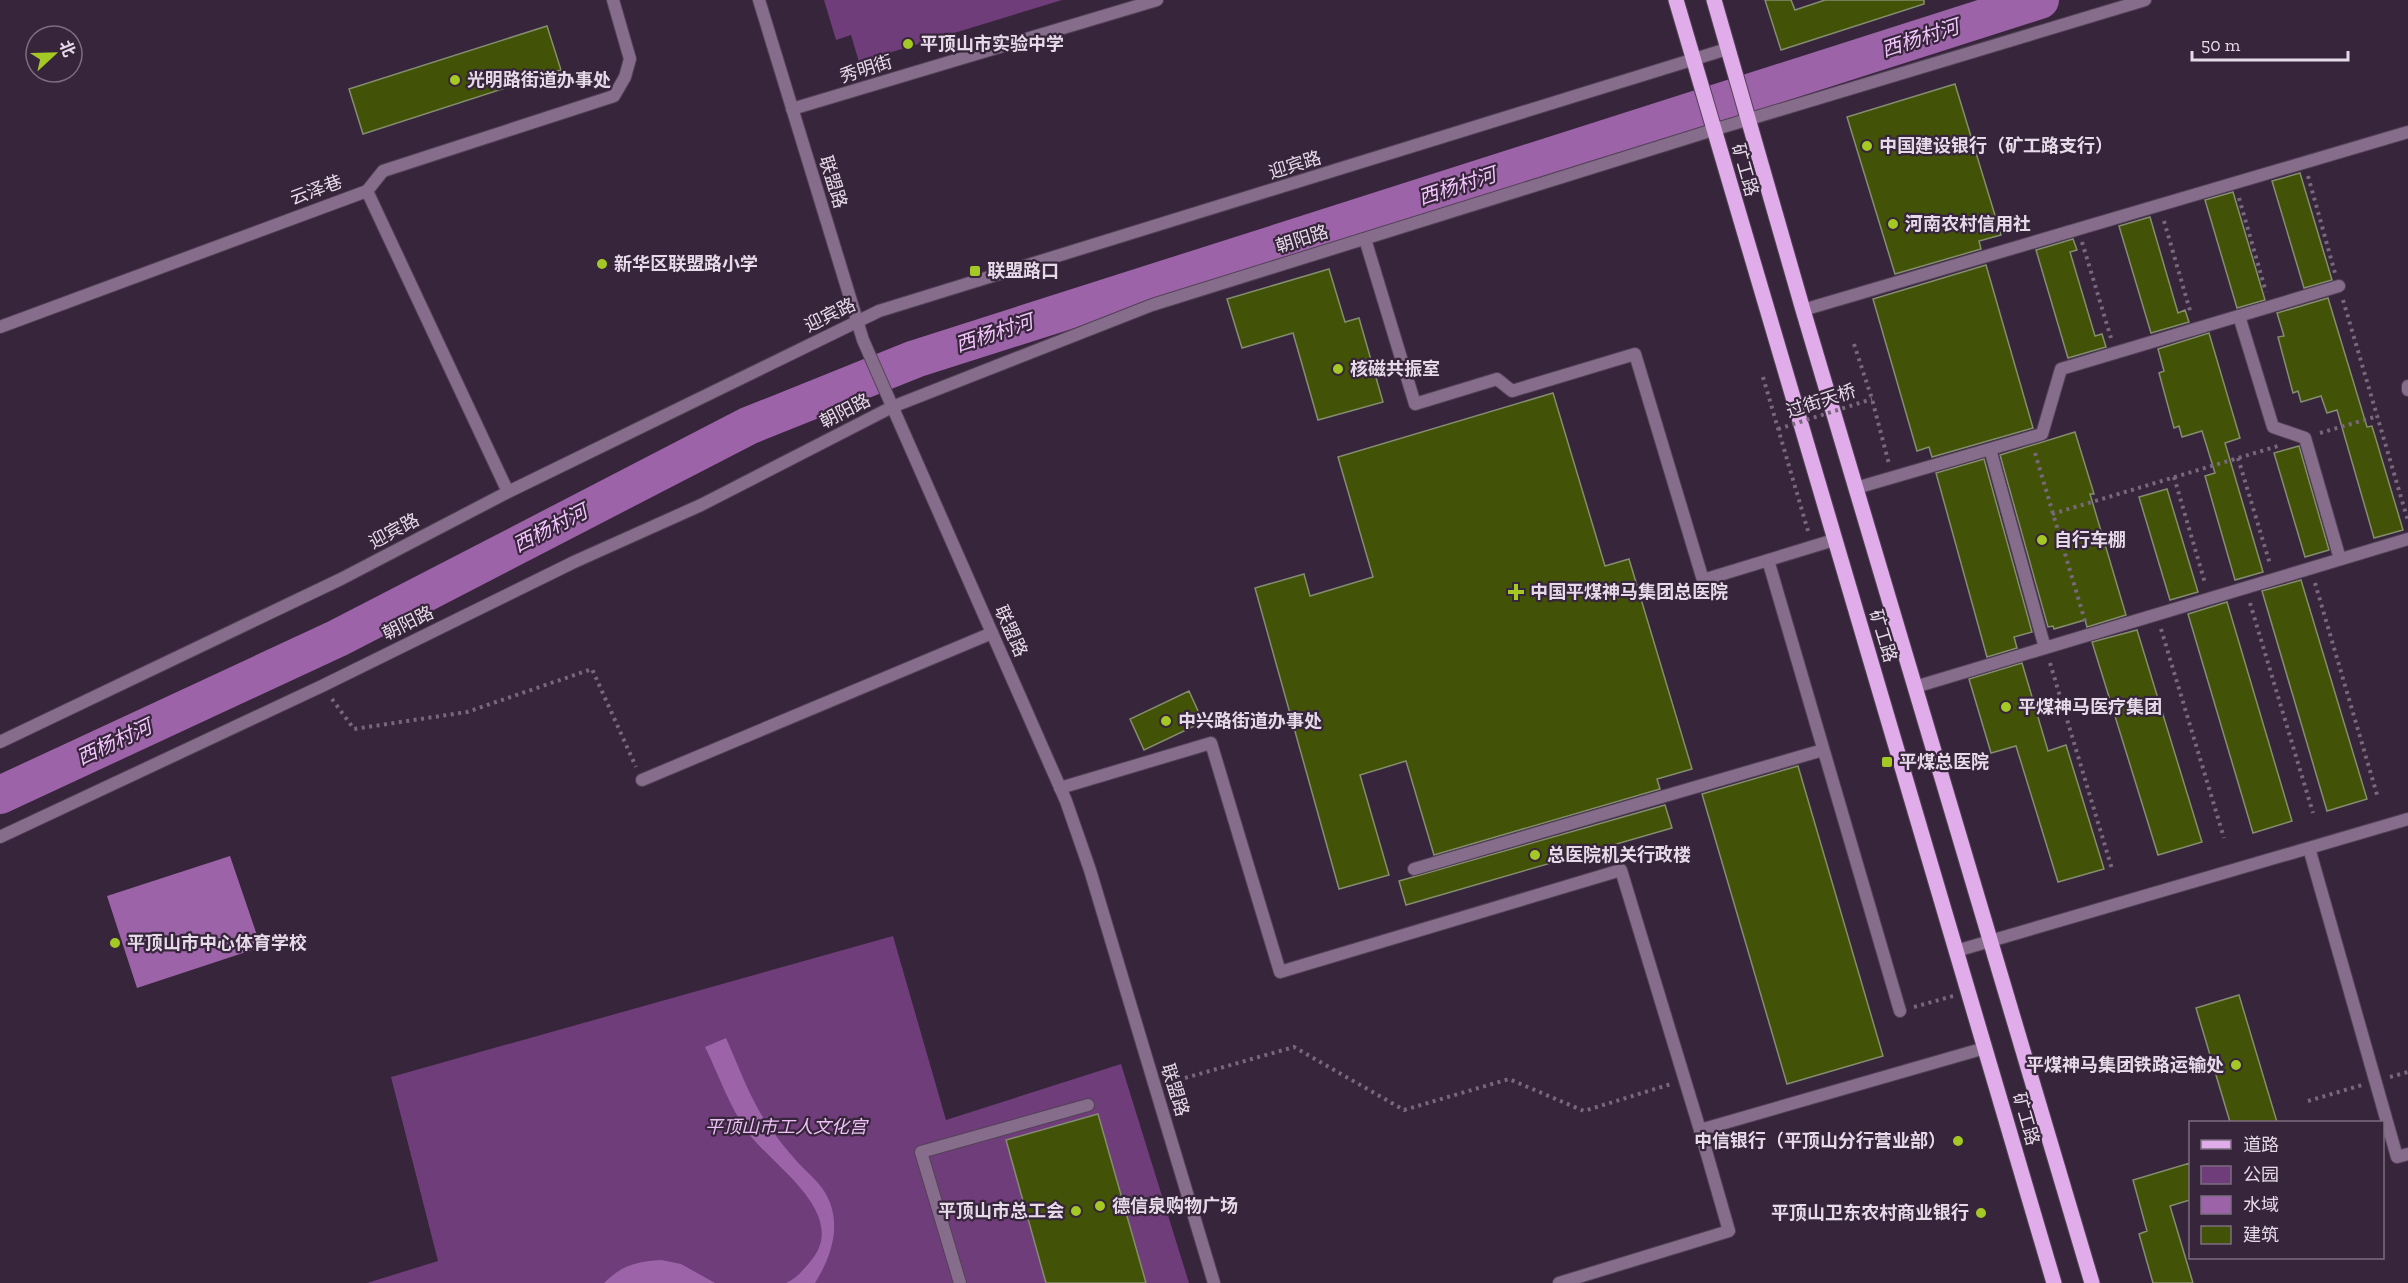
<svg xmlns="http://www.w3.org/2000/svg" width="2408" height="1283" font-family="'Zilla Slab','Noto Sans SC',serif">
<rect width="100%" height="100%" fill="#37253b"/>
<path fill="#6f3d7a" d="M824 0H1062L859 62 851 35 836 40Z
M893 936 946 1120 1121 1064 1189 1283H367L438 1261 391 1077Z"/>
<path fill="#9c63a8" d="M230 856 261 947 137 988 107 896Z
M726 1038C739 1067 750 1099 768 1125 776 1136 785 1148 794 1158 803 1169 814 1177 822 1188 844 1219 833 1254 815 1283H786C796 1279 803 1270 810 1262 851 1215 774 1167 749 1134 730 1109 719 1075 705 1047Z
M661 1260 681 1264 715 1283H604C623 1265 634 1262 661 1260Z"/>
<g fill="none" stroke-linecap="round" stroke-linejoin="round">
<path stroke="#9c63a8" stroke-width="38" d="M0 795 338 638 748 426 915 359 2040 0"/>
</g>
<path fill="#425307" stroke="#848d6f" stroke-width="1.5" d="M1765 0H1791L1795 10 1825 0H1924V4L1781 50Z
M547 26 561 70 363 134 349 89Z
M1955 84 2001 235 1979 241 1981 249 1895 274 1847 117Z
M2300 173 2332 280 2304 288 2272 181Z
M2233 192 2265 300 2237 308 2205 200Z
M2150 217 2178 313 2185 310 2189 322 2151 333 2119 226Z
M2073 239 2077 250 2070 252 2095 336 2102 334 2106 347 2068 358 2036 250Z
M1986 265 2033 428 1932 457 1929 447 1917 451 1873 299Z
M1329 269 1345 322 1359 318 1383 402 1318 420 1293 333 1242 348 1227 299Z
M2328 298 2367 427 2372 426 2403 530 2374 538 2337 410 2327 413 2321 396 2301 402 2298 391 2293 393 2278 337 2284 336 2277 313Z
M2209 333 2240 438 2225 443 2263 572 2235 580 2205 476 2215 473 2202 431 2182 437 2179 426 2174 428 2159 373 2164 371 2158 349Z
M1553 393 1605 566 1629 559 1692 769 1657 779 1660 789 1434 855 1406 761 1360 775 1389 875 1339 889 1255 588 1304 574 1310 596 1373 577 1338 457Z
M2075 432 2094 494H2090L2126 615 2087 627 2085 620 2054 629 2053 626 2048 627 2000 455Z
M2299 446 2329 550 2305 557 2274 453Z
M1984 459 2032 632 2014 637 2017 648 1987 657 1936 473Z
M2167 489 2198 592 2170 600 2139 497Z
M2301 580 2367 799 2327 811 2262 591Z
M2227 602 2292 821 2253 833 2188 614Z
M2137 630 2202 842 2158 855 2092 642Z
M2022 663 2048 751 2066 745 2104 869 2058 882 2016 746 1991 753 1969 679Z
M1189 691 1203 722 1144 750 1130 719Z
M1798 766 1883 1056 1787 1084 1702 794Z
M1665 805 1672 828 1406 905 1399 881Z
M2239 995 2277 1122H2230L2196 1008Z
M1098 1114 1146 1283H1046L1006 1140Z
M2190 1163V1200L2170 1206 2193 1283H2153L2139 1234 2147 1231 2133 1180Z"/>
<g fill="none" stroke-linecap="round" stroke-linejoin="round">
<defs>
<path id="service" d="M367 191 383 171 614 96 625 77 630 59 613 0
M1365 239 1415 404 1497 379 1512 391 1635 354 1703 580 1834 540
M1803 310 2408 132
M2239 316 2273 427 2305 438 2340 559
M2408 386V390
M1990 449 2045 648
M1856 488 2042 434 2061 369 2339 286
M1768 560 1900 1011
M1915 687 2408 539
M642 780 992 633
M1060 788 1211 743 1280 972 1621 870 1700 1130
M2309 848 2397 1157 2408 1154
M1414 869 1823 750
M1956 951 2408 819
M960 1283 921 1152 1088 1105"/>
<path id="minor" d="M792 109 1157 0
M0 327 367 191 508 492
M0 742 341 579 508 492 879 311 1727 49
M0 837 322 686 574 562 701 505 892 407 1152 305 1713 130 2145 0
M1559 1283 1729 1231 1700 1130 1985 1048"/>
<path id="tertiary" d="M759 0 863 340 1066 801 1090 870 1214 1283"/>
<path id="primary" d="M1676 0 2054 1283
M1714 0 1803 310 2092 1283"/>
</defs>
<use href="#service" stroke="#534257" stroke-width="14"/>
<use href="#minor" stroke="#534257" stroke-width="14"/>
<use href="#tertiary" stroke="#534257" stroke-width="14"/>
<use href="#primary" stroke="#534257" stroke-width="17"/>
<path stroke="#78687b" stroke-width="4" stroke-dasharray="3 4.5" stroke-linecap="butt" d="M2308 176 2335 273
M2239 198 2266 292
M2164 221 2191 314
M2082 242 2111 338
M2343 300 2408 521
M1854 344 1872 399 1889 464
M1763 377 1808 531
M2320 433 2378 416
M2035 453 2085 621
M2238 458 2270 564
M2174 477 2205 583
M2052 514 2278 446
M2315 583 2378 798
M2250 603 2313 813
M2161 629 2224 838
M2050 663 2112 869
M332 699 354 729 467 712 592 669 636 767
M1914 1007 1953 996
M2390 1077 2408 1072
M1185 1078 1294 1047 1404 1110 1509 1079 1584 1111 1671 1084
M2308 1101 2362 1085"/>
<use href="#service" stroke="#866d8b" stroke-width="12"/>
<use href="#minor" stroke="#866d8b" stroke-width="12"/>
<use href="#tertiary" stroke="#866d8b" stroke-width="12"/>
<use href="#primary" stroke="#e0acea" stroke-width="15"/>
<path stroke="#78687b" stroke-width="4" stroke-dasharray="3 4.5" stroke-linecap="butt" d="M1778 429 1872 399"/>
</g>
<g fill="#a4c824" stroke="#37253b" stroke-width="2">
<circle cx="908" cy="44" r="6"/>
<circle cx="455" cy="80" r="6"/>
<circle cx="1867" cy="146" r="6"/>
<circle cx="1893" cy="224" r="6"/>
<circle cx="602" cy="264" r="6"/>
<rect x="969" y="265" width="12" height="12" rx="3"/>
<circle cx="1338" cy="369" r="6"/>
<circle cx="2042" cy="540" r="6"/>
<path d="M1513 583h6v6h6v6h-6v6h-6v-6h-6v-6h6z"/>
<circle cx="2006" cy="707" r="6"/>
<circle cx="1166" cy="721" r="6"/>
<rect x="1881" y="756" width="12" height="12" rx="3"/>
<circle cx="1535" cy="855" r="6"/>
<circle cx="115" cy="943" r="6"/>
<circle cx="2236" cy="1065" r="6"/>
<circle cx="1958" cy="1141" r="6"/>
<circle cx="1100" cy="1206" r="6"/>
<circle cx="1076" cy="1211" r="6"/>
<circle cx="1981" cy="1213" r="6"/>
</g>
<g text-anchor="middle" stroke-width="4.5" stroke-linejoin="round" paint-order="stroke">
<g font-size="18" font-weight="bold" fill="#e6dae8" stroke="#37253b" text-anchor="start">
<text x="920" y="50">平顶山市实验中学</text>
<text x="467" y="86">光明路街道办事处</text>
<text x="1879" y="152">中国建设银行（矿工路支行）</text>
<text x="1905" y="230">河南农村信用社</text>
<text x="614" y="270">新华区联盟路小学</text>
<text x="987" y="277">联盟路口</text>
<text x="1350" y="375">核磁共振室</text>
<text x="2054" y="546">自行车棚</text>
<text x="1530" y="598">中国平煤神马集团总医院</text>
<text x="2018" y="713">平煤神马医疗集团</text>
<text x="1178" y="727">中兴路街道办事处</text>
<text x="1899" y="768">平煤总医院</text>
<text x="1547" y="861">总医院机关行政楼</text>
<text x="127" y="949">平顶山市中心体育学校</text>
<text x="2224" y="1071" text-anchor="end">平煤神马集团铁路运输处</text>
<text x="1946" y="1147" text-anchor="end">中信银行（平顶山分行营业部）</text>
<text x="1112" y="1212">德信泉购物广场</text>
<text x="1064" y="1217" text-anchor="end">平顶山市总工会</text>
<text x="1969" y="1219" text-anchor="end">平顶山卫东农村商业银行</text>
</g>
<g font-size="18" fill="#e6dae8" stroke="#37253b">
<text transform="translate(866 69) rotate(-17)" y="6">秀明街</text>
<text transform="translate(1295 165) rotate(-17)" y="6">迎宾路</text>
<text transform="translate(1745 170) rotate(74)" y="6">矿工路</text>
<text transform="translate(833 182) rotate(73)" y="6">联盟路</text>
<text transform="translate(316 190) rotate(-20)" y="6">云泽巷</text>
<text transform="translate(1302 239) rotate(-17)" y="6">朝阳路</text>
<text transform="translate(830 315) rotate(-26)" y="6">迎宾路</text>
<text transform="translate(1821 401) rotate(-18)" y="6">过街天桥</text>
<text transform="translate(845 411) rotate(-27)" y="6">朝阳路</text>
<text transform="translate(394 531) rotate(-28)" y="6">迎宾路</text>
<text transform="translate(408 623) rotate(-26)" y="6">朝阳路</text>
<text transform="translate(1011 631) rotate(66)" y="6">联盟路</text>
<text transform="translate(1883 636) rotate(73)" y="6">矿工路</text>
<text transform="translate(1175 1090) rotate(73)" y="6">联盟路</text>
<text transform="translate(2026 1119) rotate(74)" y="6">矿工路</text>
</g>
<g font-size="18" font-style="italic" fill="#eec0f7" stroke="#37253b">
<text x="786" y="1133">平顶山市工人文化宫</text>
</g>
<g font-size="20" font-style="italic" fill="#f4c6fe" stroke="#37253b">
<text transform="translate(1920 38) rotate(-18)" y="7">西杨村河</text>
<text transform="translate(1457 186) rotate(-18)" y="7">西杨村河</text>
<text transform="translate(994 333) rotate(-18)" y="7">西杨村河</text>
<text transform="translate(550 528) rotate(-27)" y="7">西杨村河</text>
<text transform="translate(114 742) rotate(-25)" y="7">西杨村河</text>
</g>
</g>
<rect x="2189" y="1121" width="195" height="138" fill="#37253b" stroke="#7d6d80" stroke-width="1.5"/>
<rect x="2201" y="1140" width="30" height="9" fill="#e0acea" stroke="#7d6d80" stroke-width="1.5"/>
<text x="2243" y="1151" font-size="18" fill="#e6dae8">道路</text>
<rect x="2201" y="1166" width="30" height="18" fill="#6f3d7a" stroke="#7d6d80" stroke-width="1.5"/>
<text x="2243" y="1181" font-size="18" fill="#e6dae8">公园</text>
<rect x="2201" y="1196" width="30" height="18" fill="#9c63a8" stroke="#7d6d80" stroke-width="1.5"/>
<text x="2243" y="1211" font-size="18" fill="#e6dae8">水域</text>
<rect x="2201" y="1226" width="30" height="18" fill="#425307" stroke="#7d6d80" stroke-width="1.5"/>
<text x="2243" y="1241" font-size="18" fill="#e6dae8">建筑</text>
<g transform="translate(54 54) rotate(68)"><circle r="28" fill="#37253b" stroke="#7d6d80" stroke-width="1.5"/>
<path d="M0-4.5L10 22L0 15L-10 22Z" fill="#a4c824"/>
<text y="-9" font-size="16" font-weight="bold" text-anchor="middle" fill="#e6dae8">北</text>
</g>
<path d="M2192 51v9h156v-9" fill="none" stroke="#e6dae8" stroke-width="3"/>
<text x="2201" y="51" font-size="18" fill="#e6dae8" stroke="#37253b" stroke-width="4.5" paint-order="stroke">50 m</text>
</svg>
